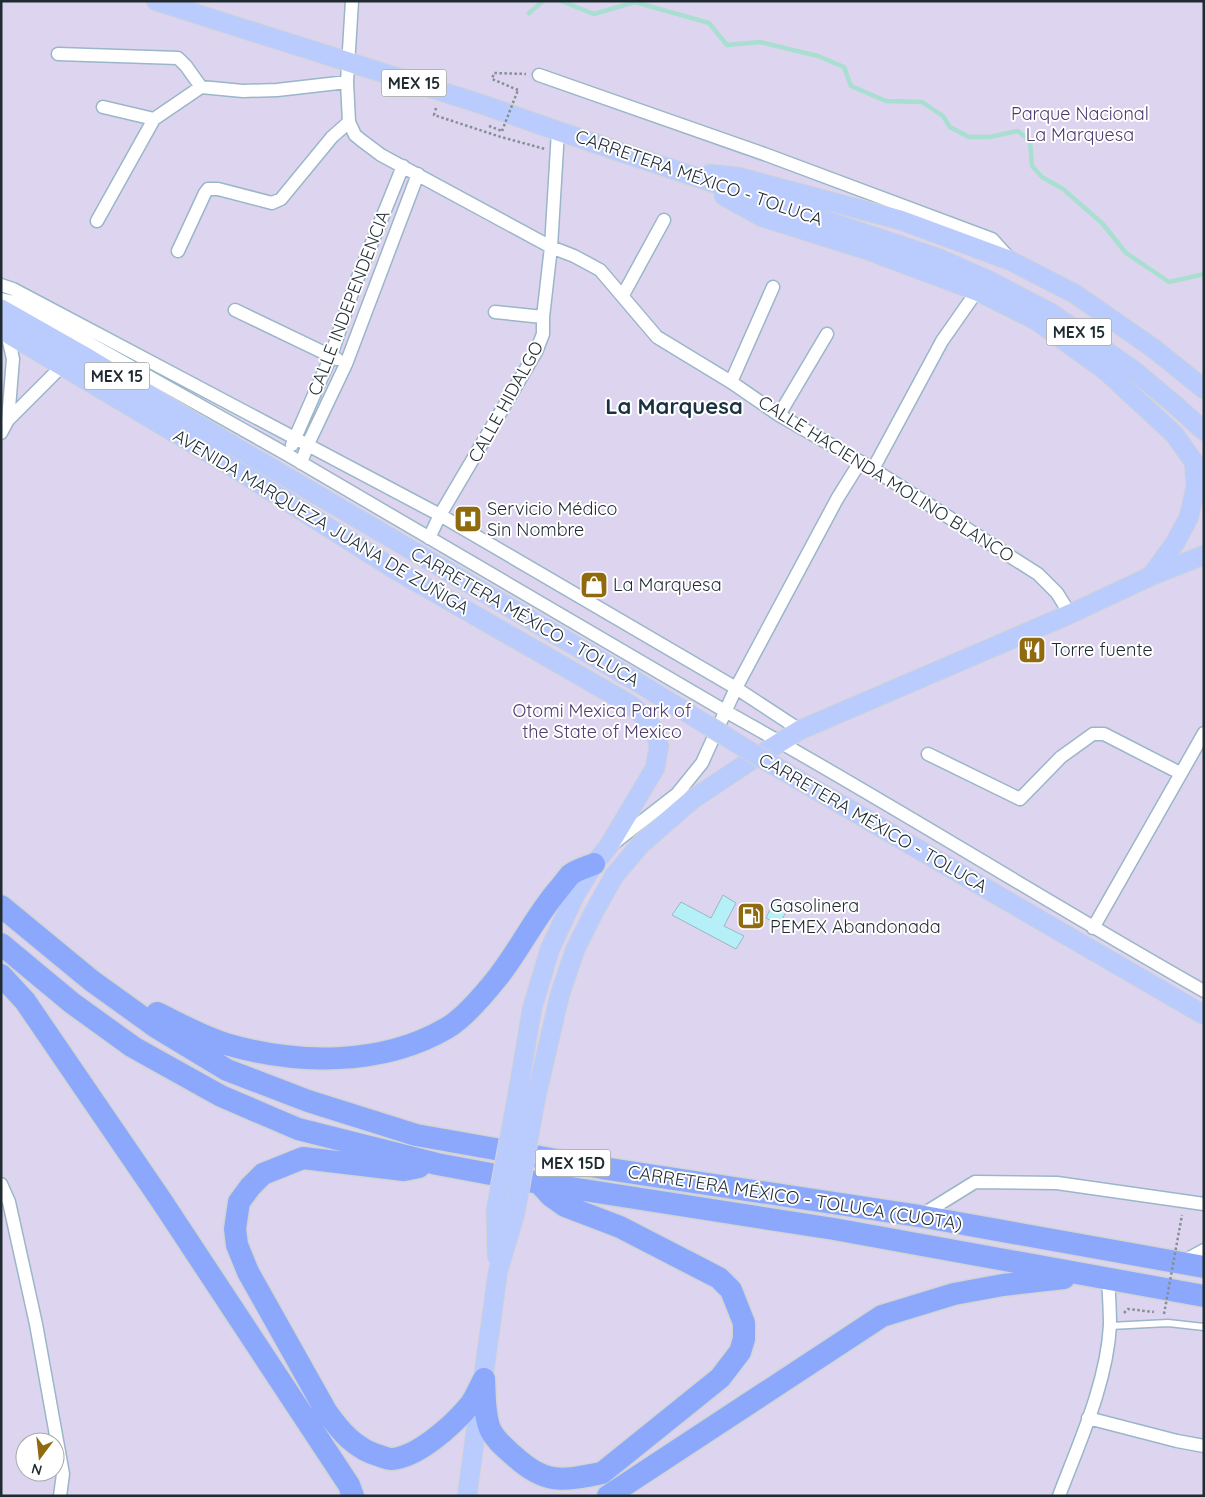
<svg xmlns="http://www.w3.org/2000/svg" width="1205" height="1497" font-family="Quicksand,sans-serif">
<rect width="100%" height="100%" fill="#f3f8fd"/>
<path fill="#ddd5ef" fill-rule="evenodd" d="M1 1H1204V1496H1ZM25 1442H55V1472H25Z"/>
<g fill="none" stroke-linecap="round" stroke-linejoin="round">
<path stroke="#a8dfd0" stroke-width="4.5" d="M561 1 594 14 635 2 709 23 727 45 760 42 818 56 844 67 851 86 886 101 922 102 943 116 950 127 969 137H989L1018 131 1030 141 1032 166 1042 177 1063 189 1102 223 1126 253 1169 282 1204 274
M529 13 543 1"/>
</g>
<path fill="#b5eff7" stroke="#95bac0" d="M723 895 736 903 724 926 744 936 736 949 672 915 681 902 711 918Z
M774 901 787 910 779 925 766 918Z"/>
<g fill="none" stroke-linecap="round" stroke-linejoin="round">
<defs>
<path id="lane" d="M1110 1326 1168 1323 1204 1327"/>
<path id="street" d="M58 54 178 58 186 66 201 87 243 91 277 90 347 82 349 122 355 135 361 140 381 155 551 247 574 256 600 270 657 337 731 382 779 415 873 469 1038 574 1057 593 1070 614
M539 75 767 155 992 239 1010 259
M347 82 352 1
M103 107 154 119
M97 221 154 119 201 87
M178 251 205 193 208 189H218L272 203 281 199 332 137 349 122
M1 285 13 289 440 515 736 688 800 730
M623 295 664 220
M1 299 18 303 288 455 725 711C887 801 1043 900 1204 991
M235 310 337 359
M495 312 543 317
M7 333 13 359 8 420
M731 382 773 287
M779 415 827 334
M1 433 8 420 62 366
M292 445 331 356 354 287 403 166
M301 463 308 444 346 364 418 174
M873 469 942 341 977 291
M429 538 440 515 536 352 543 334V317L551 247 558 131
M928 754 1020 799 1061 757 1093 734H1104L1180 773
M614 843 677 794 702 763 736 688 837 499 860 462
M1093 928 1204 733
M1 1184 9 1202 36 1324 63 1474 60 1496
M920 1216 975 1182 1057 1183 1204 1204
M1182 1262 1204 1250
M1088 1418 1177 1441 1204 1446
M1059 1496C1079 1443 1107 1383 1110 1325 1110 1310 1109 1294 1108 1279"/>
<path id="primary" d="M156 1 481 104 558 131 938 258 992 282 1051 313 1132 369 1174 404 1204 431
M710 174 738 177 900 220 1011 261 1075 294 1153 348 1204 389
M724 196 762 217 867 250 977 291 1037 321 1106 371 1174 434 1194 462 1196 486 1189 517 1175 543 1151 576
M1 309 82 355 232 445
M1 325 7 333 239 471 394 569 631 705 645 717 655 732 659 746 655 768 608 847 594 864 575 895 550 949 532 1009 518 1092
M536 1097 560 994 575 950 594 912 614 876 641 844 693 799 750 761 800 730 1070 614 1151 576 1204 555
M496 1210 497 1256
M467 1496 498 1271 515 1214"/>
<path id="highway" d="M1 906 92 981 156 1027 227 1070 308 1101 416 1135 602 1168 919 1216 1204 1267
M1 944 72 1003 133 1047 221 1096 298 1129 437 1164 539 1183 834 1229 1204 1296
M1 975 25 1001 161 1200 349 1485 353 1496
M157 1013C180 1024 203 1037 226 1044 297 1065 382 1066 447 1028 464 1018 486 992 498 977 520 949 535 917 558 890 562 885 566 880 570 875 576 870 587 867 594 864
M419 1167 404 1170 303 1158 263 1174 250 1187 239 1202 235 1229 237 1245 248 1272 326 1411C340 1431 355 1449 380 1456 383 1457 388 1459 391 1459 417 1458 453 1425 469 1406 475 1399 479 1388 484 1379
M484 1379C485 1395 484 1414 490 1429 495 1440 504 1447 513 1455 545 1485 562 1481 602 1473L720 1378 740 1352 744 1339V1323L731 1290 719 1278 620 1227 565 1206 551 1196 539 1183
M608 1496 882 1316 954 1294 1003 1285 1064 1278"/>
</defs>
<use href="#lane" stroke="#9ab6c9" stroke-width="9"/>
<use href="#street" stroke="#9ab6c9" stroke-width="15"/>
<use href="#primary" stroke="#d2d4d6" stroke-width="21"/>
<use href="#highway" stroke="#d2d4d6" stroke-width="25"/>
<path stroke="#858e94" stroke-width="2.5" stroke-dasharray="2.5 2.5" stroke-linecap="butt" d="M518 90 492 79 494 73 526 74
M436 108 434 115 501 137 545 149
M489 126 502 131
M1124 1313 1128 1309 1154 1312"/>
<use href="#lane" stroke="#fff" stroke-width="6"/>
<use href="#street" stroke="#fff" stroke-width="12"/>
<use href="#primary" stroke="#bacbfe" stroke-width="19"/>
<use href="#highway" stroke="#8ca8fd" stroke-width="22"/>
<defs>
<path id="primary-bridge" d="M232 445 637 682 761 758 1204 1015
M496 1210 518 1092
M515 1214 536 1097"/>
</defs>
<use href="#primary-bridge" stroke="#d2d4d6" stroke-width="21" stroke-linecap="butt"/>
<path stroke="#858e94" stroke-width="2.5" stroke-dasharray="2.5 2.5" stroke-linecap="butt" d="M502 131 518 90
M1164 1314 1182 1215"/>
<use href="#primary-bridge" stroke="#bacbfe" stroke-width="19"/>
</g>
<defs>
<symbol id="hospital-square" viewBox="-11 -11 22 22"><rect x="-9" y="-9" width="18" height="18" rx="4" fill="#8f6a0f" stroke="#fff"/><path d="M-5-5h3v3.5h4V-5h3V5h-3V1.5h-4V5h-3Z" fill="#fff"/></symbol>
<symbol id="shop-square" viewBox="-11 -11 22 22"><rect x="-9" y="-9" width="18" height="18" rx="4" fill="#8f6a0f" stroke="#fff"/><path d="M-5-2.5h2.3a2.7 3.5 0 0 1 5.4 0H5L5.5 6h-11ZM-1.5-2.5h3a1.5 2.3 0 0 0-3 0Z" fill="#fff"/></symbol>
<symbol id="restaurant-square" viewBox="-11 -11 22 22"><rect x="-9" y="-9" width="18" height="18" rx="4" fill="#8f6a0f" stroke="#fff"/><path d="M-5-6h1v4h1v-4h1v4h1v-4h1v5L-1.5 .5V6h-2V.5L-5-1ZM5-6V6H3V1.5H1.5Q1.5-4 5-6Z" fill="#fff"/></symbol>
<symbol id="fuel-square" viewBox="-11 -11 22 22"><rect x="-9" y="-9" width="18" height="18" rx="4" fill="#8f6a0f" stroke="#fff"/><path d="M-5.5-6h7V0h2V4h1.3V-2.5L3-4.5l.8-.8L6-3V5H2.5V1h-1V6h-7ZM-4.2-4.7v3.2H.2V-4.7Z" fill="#fff"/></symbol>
</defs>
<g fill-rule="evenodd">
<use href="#hospital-square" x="452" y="503" width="32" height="32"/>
<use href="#shop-square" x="578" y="569" width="32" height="32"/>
<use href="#restaurant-square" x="1016" y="634" width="32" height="32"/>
<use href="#fuel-square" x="735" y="900" width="32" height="32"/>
</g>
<g text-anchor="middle" stroke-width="4" stroke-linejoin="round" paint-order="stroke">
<g fill="#fff" stroke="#626a6f" stroke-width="1">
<rect x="381.5" y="69.5" width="65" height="27" rx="4"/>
<rect x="1046.5" y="318.5" width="65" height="27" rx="4"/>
<rect x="84.5" y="362.5" width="65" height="27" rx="4"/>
<rect x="535.5" y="1149.5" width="75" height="27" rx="4"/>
</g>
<g font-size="16" font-weight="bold" fill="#1f2a31">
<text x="414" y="89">MEX 15</text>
<text x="1079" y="338">MEX 15</text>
<text x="117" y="382">MEX 15</text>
<text x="573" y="1169">MEX 15D</text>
</g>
<g font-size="18" fill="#4e3a6f" stroke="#fff">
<text x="1080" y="120">Parque Nacional<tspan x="1080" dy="21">La Marquesa</tspan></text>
<text x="602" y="717">Otomi Mexica Park of<tspan x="602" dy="21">the State of Mexico</tspan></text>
</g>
<g font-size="18" fill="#1f2a31" stroke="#fff">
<text transform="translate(699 178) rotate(19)" y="6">CARRETERA MÉXICO - TOLUCA</text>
<text transform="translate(349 303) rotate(-69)" y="6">CALLE INDEPENDENCIA</text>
<text transform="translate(506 402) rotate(-61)" y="6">CALLE HIDALGO</text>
<text transform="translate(886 479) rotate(32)" y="6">CALLE HACIENDA MOLINO BLANCO</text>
<text transform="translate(321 522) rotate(31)" y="6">AVENIDA MARQUEZA JUANA DE ZUÑIGA</text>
<text transform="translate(525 617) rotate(30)" y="6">CARRETERA MÉXICO - TOLUCA</text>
<text transform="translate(873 823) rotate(30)" y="6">CARRETERA MÉXICO - TOLUCA</text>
<text transform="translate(795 1198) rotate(9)" y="6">CARRETERA MÉXICO - TOLUCA (CUOTA)</text>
</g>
<g font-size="18" fill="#1f2a31" stroke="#fff" text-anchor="start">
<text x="487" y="515">Servicio Médico<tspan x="487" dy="21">Sin Nombre</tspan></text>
<text x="613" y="591">La Marquesa</text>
<text x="1051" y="656">Torre fuente</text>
<text x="770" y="912">Gasolinera<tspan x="770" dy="21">PEMEX Abandonada</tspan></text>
</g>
<g font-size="22" font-weight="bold" fill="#193241" stroke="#fff">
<text x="674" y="414">La Marquesa</text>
</g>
</g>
<rect width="1205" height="1497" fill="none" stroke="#1f2a31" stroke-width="5"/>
<g transform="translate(40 1457) rotate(195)"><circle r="24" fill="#ffffff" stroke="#a5aaad"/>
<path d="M0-4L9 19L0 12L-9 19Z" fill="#8f6a0f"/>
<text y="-8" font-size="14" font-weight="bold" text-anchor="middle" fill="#1f2a31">N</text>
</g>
</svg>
